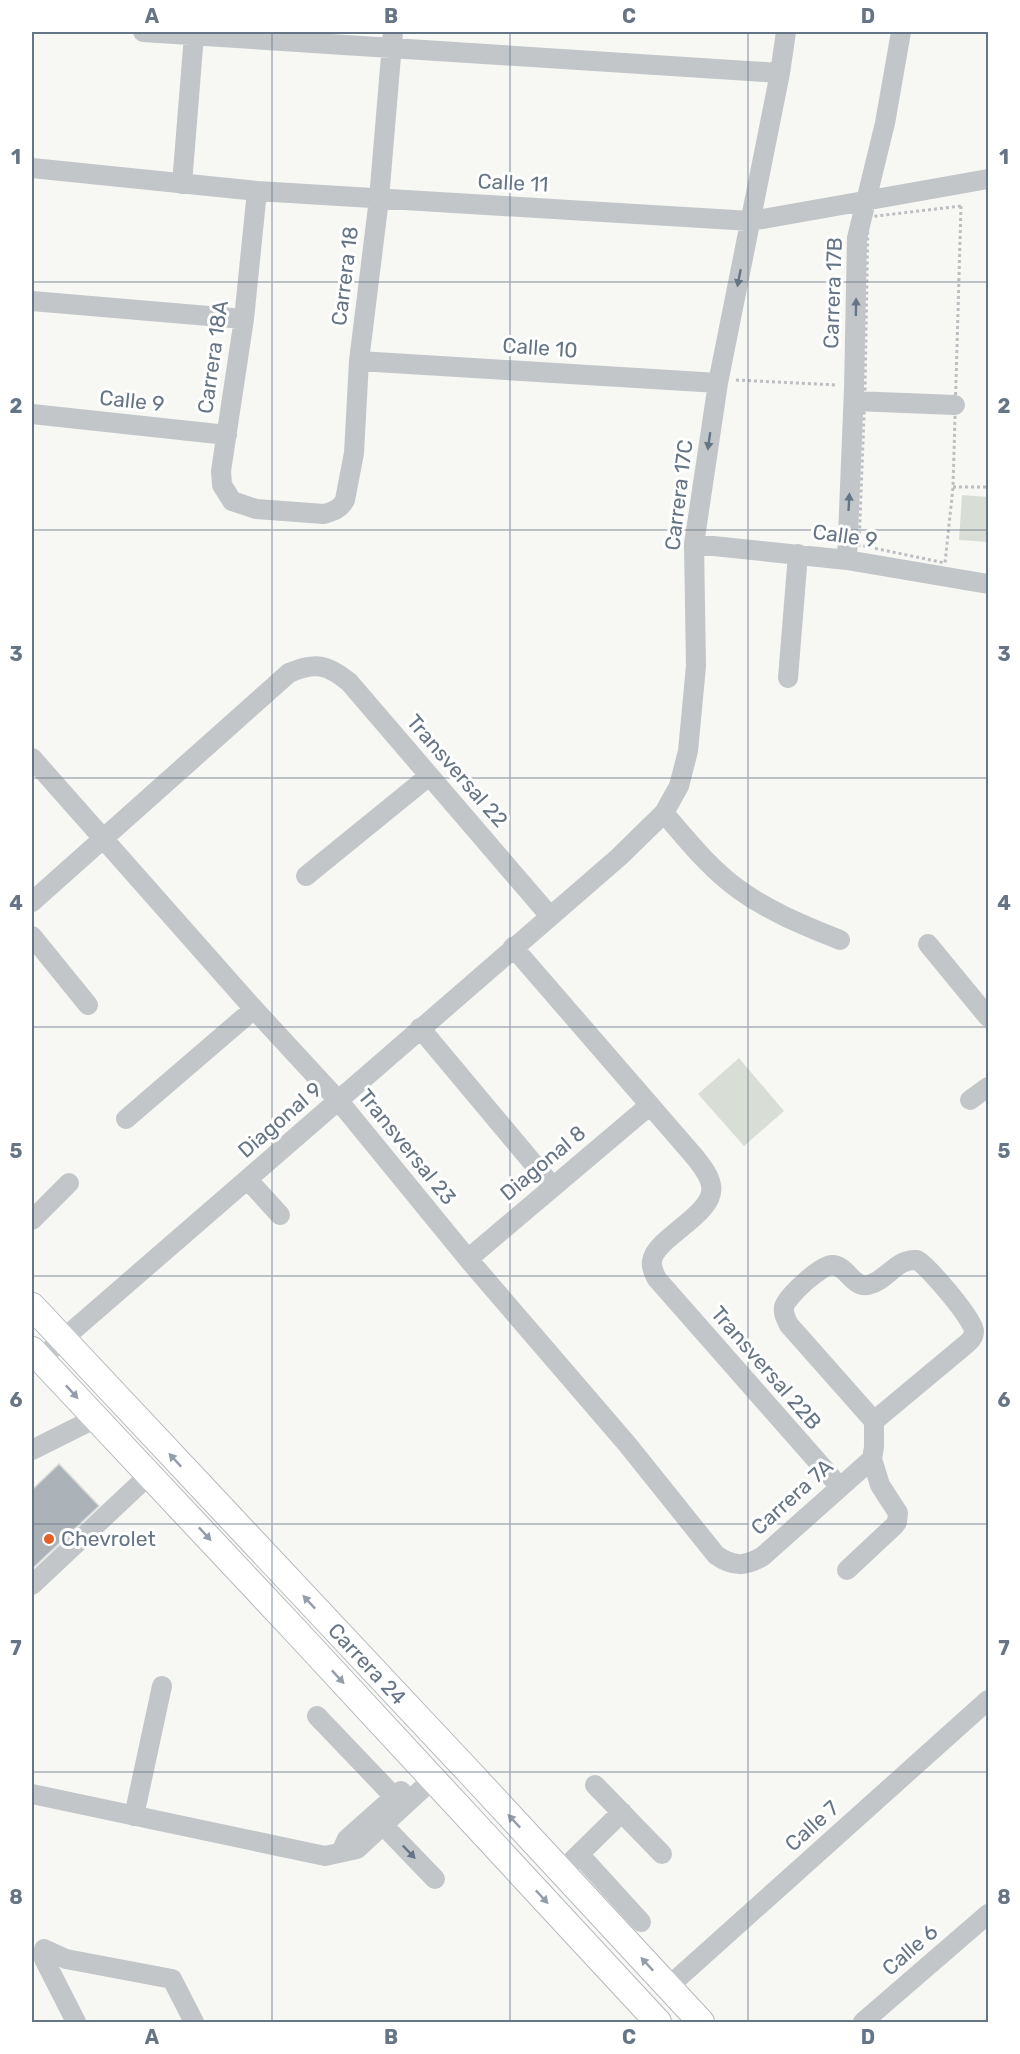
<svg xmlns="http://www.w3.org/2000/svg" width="1020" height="2054" font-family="Rubik,sans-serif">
<rect width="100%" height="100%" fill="#f7f7f4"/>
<path fill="#d8ded5" d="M962 495 988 497V542L959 540Z
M739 1058 784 1111 744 1146 698 1094Z"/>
<path fill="#abb3b9" stroke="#d8d8d6" stroke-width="1.5" d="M59 1464 99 1506 32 1569V1490Z"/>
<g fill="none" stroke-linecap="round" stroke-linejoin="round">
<defs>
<path id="major" d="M32 1306 472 1775 701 2022
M32 1350 293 1628 658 2022"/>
</defs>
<use href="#major" stroke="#b5b9bd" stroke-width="28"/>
<path stroke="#bcbec1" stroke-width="3" stroke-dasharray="3 3" stroke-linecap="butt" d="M961 206 953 487 945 563 859 545 865 390 868 217Z
M736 380 837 385
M953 487H988"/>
<path stroke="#c2c6c9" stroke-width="20" d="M143 32 780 73
M32 168 257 191 751 221 988 179
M182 184 194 35 193 32
M257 191 244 319 221 471 222 485 232 501 256 509 324 514C334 511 340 509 345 500L354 453 359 361 379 199 393 32
M32 301 244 319
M359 361 718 383
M854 401 955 405
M32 414 227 435
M694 544 847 560 988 584
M847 560 854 389 857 238 885 123 901 32
M788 678 798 554
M32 758 254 1009 338 1100 468 1259 627 1444 716 1555C733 1567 746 1567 763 1556L872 1459
M664 813C688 841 711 870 741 891 772 913 806 926 840 940
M306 876 429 776
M32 902 289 673C315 662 327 664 349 682L549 915
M32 936 88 1005
M928 944 988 1017
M513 947 694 1156C701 1165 709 1174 711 1185 717 1214 655 1237 652 1261 651 1268 654 1273 657 1279L840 1487
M420 1028 553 1187
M970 1100 988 1087
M126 1119 254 1009
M248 1180 280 1215
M32 1220 69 1183
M468 1259 650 1105
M40 1359 619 857 664 813 679 786 688 751 696 666 694 544 718 383 780 73 786 32
M32 1450 96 1418
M847 1570 894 1526 897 1522 898 1513 880 1485 872 1459 874 1447V1421L964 1346C969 1342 974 1338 974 1331 974 1320 928 1266 917 1260 896 1258 887 1281 868 1285 852 1288 847 1265 832 1265 821 1265 787 1296 784 1307 783 1314 786 1319 789 1325L874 1421
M32 1585 149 1475
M317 1716 403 1806
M595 1785 662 1854
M32 1794 325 1856 357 1849 433 1779
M134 1816 162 1686
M383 1825 435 1879
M341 1852 347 1839 401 1791
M579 1854 641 1922
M570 1863 622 1812
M668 1987 988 1700
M76 2022 44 1959V1949L66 1959 172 1979 194 2022
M863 2022 988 1914"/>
<use href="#major" stroke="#fff" stroke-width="26"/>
</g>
<defs><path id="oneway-solid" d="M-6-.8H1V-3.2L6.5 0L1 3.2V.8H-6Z" transform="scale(1.5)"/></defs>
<g fill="#667585">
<use href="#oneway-solid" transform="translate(739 278) rotate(101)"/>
<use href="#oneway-solid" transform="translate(856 307) rotate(-89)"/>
<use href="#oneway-solid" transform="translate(709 441) rotate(98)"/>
<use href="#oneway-solid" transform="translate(849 502) rotate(-87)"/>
<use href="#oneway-solid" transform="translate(409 1852) rotate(46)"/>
</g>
<g fill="#949eaa">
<use href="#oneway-solid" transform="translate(72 1392) rotate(47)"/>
<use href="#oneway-solid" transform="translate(175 1460) rotate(-133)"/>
<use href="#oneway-solid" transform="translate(205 1534) rotate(47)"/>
<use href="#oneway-solid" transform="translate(309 1602) rotate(-133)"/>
<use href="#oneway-solid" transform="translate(338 1677) rotate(47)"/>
<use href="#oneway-solid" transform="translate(514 1821) rotate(-133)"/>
<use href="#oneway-solid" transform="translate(542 1897) rotate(47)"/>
<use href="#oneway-solid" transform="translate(647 1964) rotate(-133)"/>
</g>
<path fill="none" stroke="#667585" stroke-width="1.5" stroke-opacity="0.55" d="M272 32V2022M510 32V2022M748 32V2022M32 282H988M32 530H988M32 778H988M32 1027H988M32 1276H988M32 1524H988M32 1772H988"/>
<circle fill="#e55f26" stroke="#fff" stroke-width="2" cx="49" cy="1539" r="6"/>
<g text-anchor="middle" stroke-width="6" stroke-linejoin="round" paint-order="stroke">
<g font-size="21" fill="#667585" stroke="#fff">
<text transform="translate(513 183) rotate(3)" y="7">Calle 11</text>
<text transform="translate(345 276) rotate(-83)" y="7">Carrera 18</text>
<text transform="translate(833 293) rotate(-88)" y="7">Carrera 17B</text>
<text transform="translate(540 348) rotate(4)" y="7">Calle 10</text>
<text transform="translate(213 357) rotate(-82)" y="7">Carrera 18A</text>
<text transform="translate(132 401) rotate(6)" y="7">Calle 9</text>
<text transform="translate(679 495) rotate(-83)" y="7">Carrera 17C</text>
<text transform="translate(845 536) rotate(8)" y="7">Calle 9</text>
<text transform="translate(457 771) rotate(49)" y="7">Transversal 22</text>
<text transform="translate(280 1120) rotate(-41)" y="7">Diagonal 9</text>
<text transform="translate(407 1147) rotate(51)" y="7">Transversal 23</text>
<text transform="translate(543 1163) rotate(-40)" y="7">Diagonal 8</text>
<text transform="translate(766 1368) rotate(49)" y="7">Transversal 22B</text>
<text transform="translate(792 1497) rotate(-42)" y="7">Carrera 7A</text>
<text transform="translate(367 1664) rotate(47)" y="7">Carrera 24</text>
<text transform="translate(812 1826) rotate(-42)" y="7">Calle 7</text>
<text transform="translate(910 1950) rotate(-41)" y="7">Calle 6</text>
</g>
<g font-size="21" fill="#667585" stroke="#fff" text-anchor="start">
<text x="61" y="1546">Chevrolet</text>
</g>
</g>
<rect width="1020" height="2054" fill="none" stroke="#ffffff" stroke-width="66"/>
<rect x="33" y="33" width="954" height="1988" fill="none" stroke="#667585" stroke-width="2"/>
<g font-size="20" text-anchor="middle" font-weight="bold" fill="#667585">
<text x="152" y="23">A</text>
<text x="391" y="23">B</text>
<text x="629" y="23">C</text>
<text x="868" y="23">D</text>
<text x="16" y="164">1</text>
<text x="1004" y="164">1</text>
<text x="16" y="413">2</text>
<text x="1004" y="413">2</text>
<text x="16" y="661">3</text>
<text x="1004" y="661">3</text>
<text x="16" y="910">4</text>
<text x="1004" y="910">4</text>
<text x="16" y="1158">5</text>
<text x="1004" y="1158">5</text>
<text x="16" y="1407">6</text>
<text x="1004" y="1407">6</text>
<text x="16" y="1655">7</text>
<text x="1004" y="1655">7</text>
<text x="16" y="1904">8</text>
<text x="1004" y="1904">8</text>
<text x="152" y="2044">A</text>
<text x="391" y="2044">B</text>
<text x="629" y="2044">C</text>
<text x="868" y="2044">D</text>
</g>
</svg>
